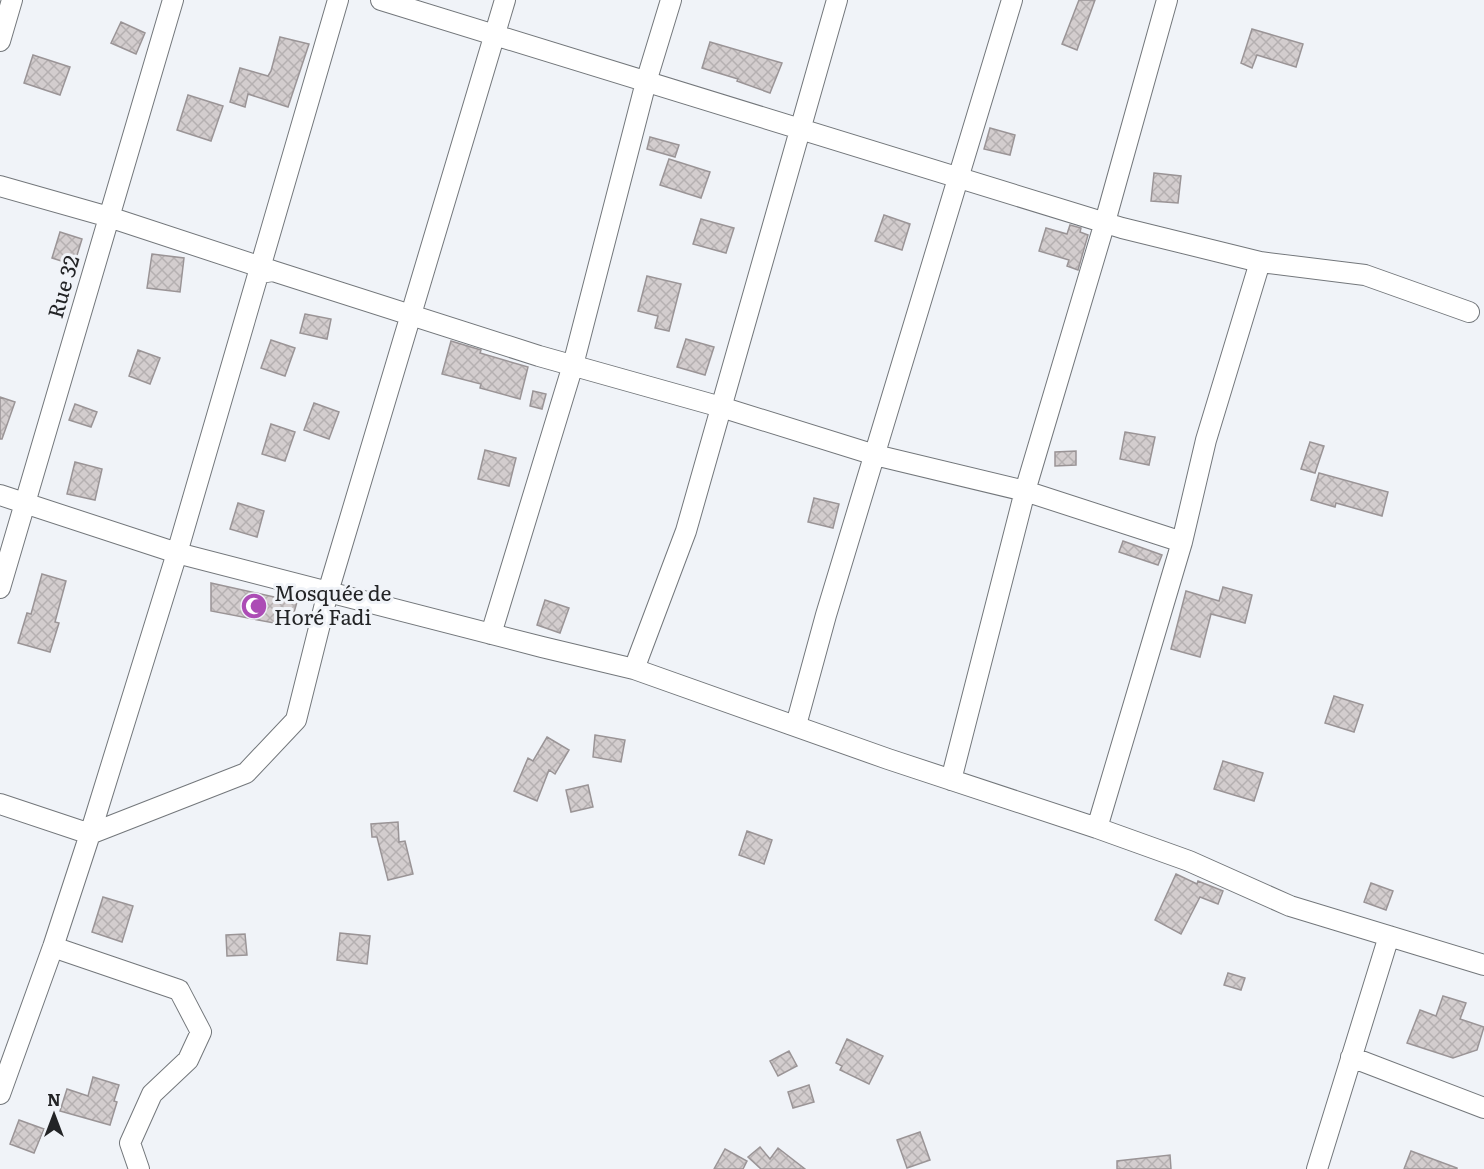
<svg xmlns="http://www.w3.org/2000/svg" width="1484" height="1169" font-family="Literata,serif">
<defs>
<pattern id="building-cross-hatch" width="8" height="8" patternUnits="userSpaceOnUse" patternTransform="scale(1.5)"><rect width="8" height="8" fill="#d3cdce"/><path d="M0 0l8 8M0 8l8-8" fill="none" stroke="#b5b0b1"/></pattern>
</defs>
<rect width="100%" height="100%" fill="#f0f3f8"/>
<path fill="url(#building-cross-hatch)" stroke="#9a9496" stroke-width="1.5" d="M1079 0H1095L1077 50 1062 44Z
M121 22 145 33 136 54 111 43Z
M1252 29 1303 44 1296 67 1257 55 1252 68 1241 63Z
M280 37 309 44 288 107 248 94 245 107 230 102 240 68 268 76 271 71Z
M710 42 782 63 770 93 737 81 738 79 702 68Z
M33 55 70 67 60 95 24 83Z
M188 95 223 106 211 141 177 130Z
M990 128 1015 135 1010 155 984 149Z
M650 137 679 145 675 157 647 149Z
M669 159 710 172 701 198 660 185Z
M1154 173 1181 176 1178 203 1151 201Z
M884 215 910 224 902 250 875 241Z
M701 219 734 228 726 253 693 244Z
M1070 225 1081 228 1080 232 1088 235 1078 270 1067 266 1069 260 1039 251 1046 228 1067 234Z
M60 232 82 239 74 265 52 258Z
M152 254 184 258 180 292 147 288Z
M647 276 681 284 669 331 655 328 658 316 638 311Z
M305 314 331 319 327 339 300 333Z
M686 339 714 347 705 375 677 367Z
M271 340 295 348 285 376 261 368Z
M451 341 481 350 480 353 528 367 520 399 480 388 481 384 442 374Z
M138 350 160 358 150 384 129 376Z
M533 391 546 394 542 409 530 406Z
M0 397 15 402 2 439H0Z
M314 403 339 412 329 439 304 430Z
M75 404 97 412 91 427 69 420Z
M271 424 295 432 285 461 262 454Z
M1125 432 1155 437 1149 465 1120 459Z
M1310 442 1324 446 1315 473 1301 469Z
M485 450 516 458 509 486 478 479Z
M1076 451V465L1055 466V452Z
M75 462 102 469 95 500 67 494Z
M1319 473 1388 492 1382 516 1336 503 1335 507 1311 500Z
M814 498 839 504 833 528 808 522Z
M238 503 264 511 257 537 230 529Z
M1123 541 1162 555 1158 565 1119 552Z
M42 574 66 581 55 622 59 623 50 652 18 643 27 613 31 614Z
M211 583 297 602 290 626 211 611Z
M1223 587 1252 595 1245 623 1211 614 1200 657 1171 649 1186 591 1219 601Z
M545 600 569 608 560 633 537 625Z
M1334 696 1363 705 1354 732 1325 723Z
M595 735 625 740 621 762 593 757Z
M547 737 569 750 555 774 549 770 537 801 514 791 528 758 533 761Z
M1223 761 1263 773 1254 801 1214 789Z
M588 785 593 807 571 812 566 790Z
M398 822 399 842 405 841 413 874 388 880 377 837H372L371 824Z
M747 831 772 840 764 864 739 855Z
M1176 874 1197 884 1198 881 1223 891 1218 904 1200 897 1181 934 1155 920Z
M1371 883 1393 891 1386 910 1364 902Z
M103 897 133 906 122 942 92 932Z
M340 933 370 936 367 964 337 960Z
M245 934 247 955 227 956 226 935Z
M1228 973 1245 978 1241 990 1224 985Z
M1443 996 1466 1003 1460 1019 1484 1027 1477 1050 1453 1058 1407 1043 1420 1010 1436 1016Z
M847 1039 883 1056 869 1084 840 1070 842 1066 836 1063Z
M789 1051 797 1066 778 1076 770 1061Z
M93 1077 119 1085 114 1101 117 1102 110 1125 60 1111 67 1089 88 1096Z
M809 1085 814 1102 793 1108 788 1092Z
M19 1120 44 1129 34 1153 10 1144Z
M920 1132 930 1160 907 1168 897 1140Z
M760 1147 770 1159 778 1148 805 1169H761L748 1157Z
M725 1149 747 1161 743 1169H714Z
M1411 1151 1457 1168V1169H1404Z
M1170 1155 1171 1169H1117V1161Z"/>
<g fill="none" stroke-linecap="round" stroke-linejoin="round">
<defs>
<path id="minor" d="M381 0 1122 228 1260 262 1365 275 1469 312
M0 41 12 0
M0 186 109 217 273 271
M260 273 273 271 539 356 721 407 875 455 1025 491 1182 542 1206 440 1260 262
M0 495 177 553 542 647 634 669 888 759 1097 828 1189 861 1290 906 1484 965
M0 588 173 0
M491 634 573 365 646 82 671 0
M634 669 686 531 837 0
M796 725 826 615 1012 0
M951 780 1025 491 1105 222 1167 0
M0 804 90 834 246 773 296 720 328 592 505 0
M1097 828 1182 542
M53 947 179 990 201 1032 188 1060 152 1094 130 1143 139 1169
M1351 1057 1484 1108
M0 1094 53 947 90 834 177 553 338 0
M1317 1169 1389 936"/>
</defs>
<use href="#minor" stroke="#73777b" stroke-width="22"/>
<use href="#minor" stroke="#fff" stroke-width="20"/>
</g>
<defs>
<symbol id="mosque-disc" viewBox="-11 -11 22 22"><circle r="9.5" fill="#ac4cb5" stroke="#f0f3f8"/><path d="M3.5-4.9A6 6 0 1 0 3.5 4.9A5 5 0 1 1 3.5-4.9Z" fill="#fff"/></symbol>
</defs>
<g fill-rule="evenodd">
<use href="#mosque-disc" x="239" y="591" width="30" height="30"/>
</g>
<g text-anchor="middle" stroke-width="6" stroke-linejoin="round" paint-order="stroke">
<g font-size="21" fill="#232426" stroke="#f0f3f8">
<text transform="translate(64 287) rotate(-74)" y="7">Rue 32</text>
</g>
<g font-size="21" fill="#232426" stroke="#f0f3f8" text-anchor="start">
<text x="274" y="601">Mosquée de<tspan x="274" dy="24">Horé Fadi</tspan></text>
</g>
</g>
<g transform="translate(54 1115)" stroke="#f0f3f8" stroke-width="4.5" paint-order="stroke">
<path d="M0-4.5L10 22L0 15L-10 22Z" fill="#232426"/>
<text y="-9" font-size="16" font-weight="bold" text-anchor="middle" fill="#232426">N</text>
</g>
</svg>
